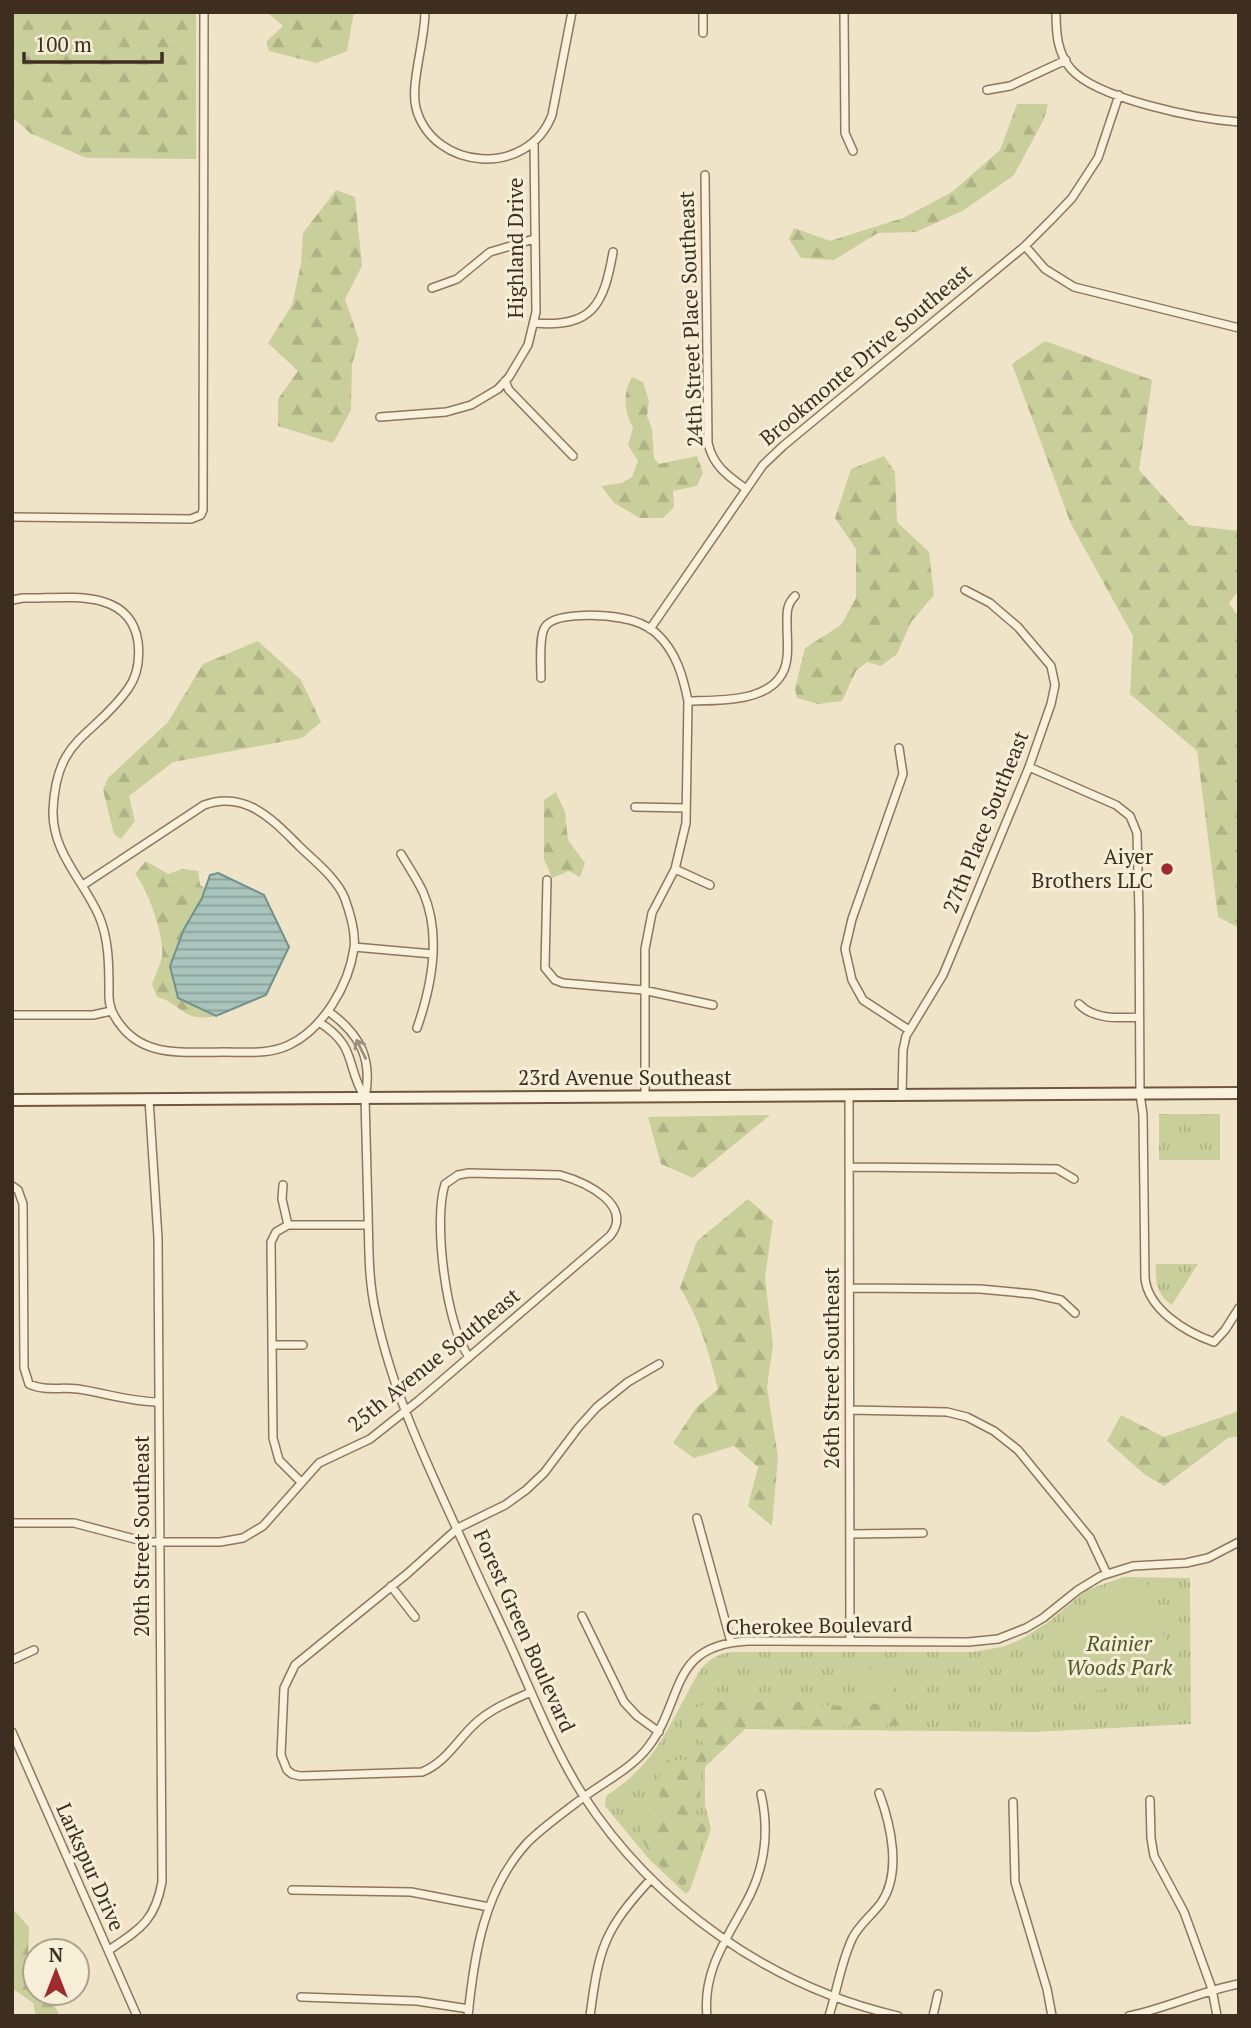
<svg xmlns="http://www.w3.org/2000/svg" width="1251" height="2028" font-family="'PT Serif',serif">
<defs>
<pattern id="grass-tufts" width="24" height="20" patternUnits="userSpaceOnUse" patternTransform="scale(1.75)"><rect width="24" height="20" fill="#c9cf9b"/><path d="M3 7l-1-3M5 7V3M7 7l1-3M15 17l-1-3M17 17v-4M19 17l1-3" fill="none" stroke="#aeb285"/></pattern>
<pattern id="forest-firs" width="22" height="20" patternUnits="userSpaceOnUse" patternTransform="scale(1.75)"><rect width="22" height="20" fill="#c9cf9b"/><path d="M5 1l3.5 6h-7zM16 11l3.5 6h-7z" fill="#aeb285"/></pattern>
<pattern id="water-rules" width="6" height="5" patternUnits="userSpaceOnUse" patternTransform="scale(1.75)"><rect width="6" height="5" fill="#a9c4bc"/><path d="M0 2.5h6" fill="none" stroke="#8ba098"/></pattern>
</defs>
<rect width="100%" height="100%" fill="#f0e4c8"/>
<path fill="url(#grass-tufts)" d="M1159 1114H1220V1160H1159Z
M1156 1264H1198L1172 1305C1157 1295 1155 1282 1156 1264Z
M1124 1577 1190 1578 1191 1724 1034 1732 745 1729 705 1767V1805L711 1829 690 1890 686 1894 649 1859 605 1806 606 1796C659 1762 669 1723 699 1672 707 1660 717 1654 732 1652H972L1002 1647 1020 1640 1047 1623 1087 1590Z"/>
<path fill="url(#forest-firs)" d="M12 12H196V159L86 158 30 133 12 117Z
M267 12H354L347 51 316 63 269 51 266 42 283 26Z
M1017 104H1048L1044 119 1014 175 964 210 916 232 878 233 834 260 801 258 789 239 794 228 830 241 903 218 952 192 1000 150Z
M336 190 355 197 362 266 345 299 359 340 352 364 351 410 333 443 278 426V399L298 371 268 343 292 305 301 264 303 233Z
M1045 341 1152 380 1139 470 1189 525 1239 531V590L1229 603 1239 617V928L1218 917 1197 751 1130 694 1133 636 1071 524 1012 364Z
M632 377 643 382 649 401 647 416 652 429 654 458 659 464 697 456 703 473 697 486 673 491 674 507 663 518H640L614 503 601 486 622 483 632 477 638 461 628 445 633 428C624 410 622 395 632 377Z
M884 456 895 472 897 522 929 552 934 595 911 622 897 654 881 666 867 662 856 671 842 701 818 704 797 698 795 688 805 648 841 625 856 598V549L835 518 851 469Z
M258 641 301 680 321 722 302 738 173 762 129 796 135 821 121 839 114 834 103 790 108 778 168 722 203 664Z
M556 792 565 812 568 840 585 863 580 877 569 871 552 878 544 859V800Z
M146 861 168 874 182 869 198 871 200 885 205 888 178 998 216 1016C182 1023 183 1004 157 997L152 984C155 975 160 966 162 957 165 938 148 889 135 874Z
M770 1115 693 1178 661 1164 648 1117Z
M748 1199 773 1221 765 1278 773 1345 767 1387 778 1457 772 1526 748 1506 758 1467 734 1446 694 1458 673 1443 696 1408 718 1389C708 1350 701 1322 680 1288L697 1241Z
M1239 1411V1436L1228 1438 1164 1486 1144 1474 1107 1441 1121 1415 1164 1437Z
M803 1702C848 1715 883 1686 923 1725L744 1727 702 1765 700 1796 695 1816 707 1828 684 1888C666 1871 644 1855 640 1829L651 1812 661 1805C658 1788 656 1774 667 1760H685L704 1743 686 1732 682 1723 693 1709 711 1702Z
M12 1908 29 1927 28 1962 35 1973V1993H48L60 2016H36L33 2003 12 1988Z"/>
<path fill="#c9cf9b" d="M1145 1580 1172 1659 1167 1671 1079 1696C1066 1663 1069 1620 1099 1596 1112 1585 1129 1583 1145 1580Z
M859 1669H893V1699H859Z"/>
<path fill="url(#water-rules)" stroke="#6f938a" stroke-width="2" d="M218 873 264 895 289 947 266 995 216 1016 178 998 170 966 184 929 202 898 210 875Z"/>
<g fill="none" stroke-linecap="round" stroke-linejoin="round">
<defs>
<path id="street" d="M425 12C425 41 410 84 416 108 433 171 528 178 552 115L572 12
M703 12V33
M844 12 845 133 853 151
M1056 12C1056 32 1057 53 1071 69 1097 99 1198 119 1239 122
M987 90 1010 86 1066 60
M705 175 708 443C713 466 728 476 746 489
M1025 246 1045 269 1074 287 1239 328
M432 288 457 279 490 252 534 239
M535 323C593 328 604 304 613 252
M505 381 509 390 573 456
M380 417 446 412 471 405 498 389 509 377 528 345 536 312 534 142
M12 517 191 519 201 515 203 510 204 12
M12 600 23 598C64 599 130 586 138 642 140 659 138 675 128 689 92 739 56 736 53 811 52 852 83 880 99 916 109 939 109 967 109 992 108 1006 113 1016 122 1027 147 1058 187 1052 224 1052 245 1052 268 1055 289 1045 323 1029 349 985 354 948 356 933 350 913 345 899 337 878 314 861 298 845 272 819 245 790 204 805L83 885
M650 629 763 465 783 446 1025 246 1052 219 1072 198 1098 158 1119 95
M541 678C541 665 539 639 544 629 551 611 605 615 621 618 633 620 647 625 656 633 676 651 683 676 688 701L686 823 675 869 652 913 645 949V1097
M688 701C716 700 766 703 782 674 790 661 787 640 787 625 787 613 786 605 795 596
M899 748 903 774 852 919 845 949 852 980 863 1000 909 1030
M1029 767 1116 805 1130 816 1137 833 1139 913 1140 1094 1143 1115 1145 1278C1148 1309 1185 1332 1214 1342L1225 1330 1239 1308
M635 807 686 808
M401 854C408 866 417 879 423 892 442 935 432 985 417 1028
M675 869 710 885
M547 880 545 968 555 980 563 983 643 990 713 1005
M354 947 433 954
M1079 1004C1094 1020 1118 1018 1139 1017
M328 1011C360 1034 373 1059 365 1098 366 1136 367 1174 368 1212 369 1247 368 1280 376 1314 395 1404 438 1486 475 1569 490 1602 506 1634 520 1667 539 1710 558 1756 583 1795 654 1905 771 1987 898 2016
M12 1015H93L111 1011
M319 1022C358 1047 345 1065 365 1098
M849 1096 850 1641
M902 1096 903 1050 906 1036 943 975 953 951 1029 767 1051 704 1055 685 1051 666 1018 627 990 603 965 590
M849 1167 1057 1169 1074 1179
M283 1185 282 1199 288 1225
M12 1186 18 1190 23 1204 24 1368 29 1384C43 1391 62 1387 78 1389 105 1393 131 1402 159 1402
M850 1288 980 1289 1033 1294 1061 1300 1075 1313
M272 1345H303
M850 1410 947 1412 967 1417 994 1431 1018 1450 1090 1538 1107 1574
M301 1482 279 1460 273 1438 271 1242 276 1232 288 1225H368
M697 1518 731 1642
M12 1523H74L146 1542H220L243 1538 263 1526 319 1463 370 1439 418 1401 610 1236C635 1205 585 1182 560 1175L469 1173 458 1175 445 1184C433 1220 446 1326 469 1357
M850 1534 923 1533
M391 1586 415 1617
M582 1616 624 1702 637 1716 659 1732
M12 1660 34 1650
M531 1692C513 1700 493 1708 478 1721 458 1738 447 1762 422 1772L300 1776 292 1774 287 1770 281 1755 284 1688 295 1665 408 1573 458 1528 505 1505 526 1490 544 1473 578 1428 597 1407 628 1382 659 1364
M12 1732 137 2016
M1150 1800 1151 1838 1154 1856 1184 1912 1212 1989 1217 2016
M1013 1802 1015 1882 1047 1989 1052 2016
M292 1890 411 1892 489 1907
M109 1950C140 1929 155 1921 162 1882L158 1238 149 1099
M301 1997 417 2001 469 2009
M468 2016C474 1955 484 1890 527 1843 542 1828 559 1816 576 1803 598 1785 625 1773 644 1752 686 1704 665 1645 748 1641L968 1642 998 1639 1026 1628 1043 1618 1078 1590 1101 1576 1133 1566 1186 1563 1208 1558 1239 1542
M590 2016C599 1947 604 1930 651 1879
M707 2016C702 1968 730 1935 750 1895 766 1862 769 1829 761 1794
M829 2016C837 1991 841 1961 853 1937 860 1924 872 1915 881 1903 902 1873 891 1825 879 1793
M933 2016 938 1994
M1129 2016C1167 2008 1201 1991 1239 1984"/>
<path id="secondary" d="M12 1100 1239 1093"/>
</defs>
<use href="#street" stroke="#8d765c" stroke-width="10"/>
<use href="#secondary" stroke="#6f573f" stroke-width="14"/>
<use href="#street" stroke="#faf1dc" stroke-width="7"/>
<use href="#secondary" stroke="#faf1dc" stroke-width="10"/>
</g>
<defs><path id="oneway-shaft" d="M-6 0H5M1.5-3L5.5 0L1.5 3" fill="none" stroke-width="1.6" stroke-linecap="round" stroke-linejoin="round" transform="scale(1.75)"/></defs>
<use stroke="#9c907e" href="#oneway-shaft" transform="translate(361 1049) rotate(-116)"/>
<circle fill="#9e2a2b" stroke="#f7eed8" stroke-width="2.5" cx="1167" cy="869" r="7"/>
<g text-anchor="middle" stroke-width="6" stroke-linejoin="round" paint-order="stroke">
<g font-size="21" fill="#3d2e20" stroke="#f7eed8">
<text transform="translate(516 248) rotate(-90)" y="7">Highland Drive</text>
<text transform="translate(691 319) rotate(-92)" y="7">24th Street Place Southeast</text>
<text transform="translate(866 355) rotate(-40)" y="7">Brookmonte Drive Southeast</text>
<text transform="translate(986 822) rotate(-68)" y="7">27th Place Southeast</text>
<text x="625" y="1085">23rd Avenue Southeast</text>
<text transform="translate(434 1360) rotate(-39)" y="7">25th Avenue Southeast</text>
<text transform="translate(832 1368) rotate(-90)" y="7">26th Street Southeast</text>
<text transform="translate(142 1536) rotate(-90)" y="7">20th Street Southeast</text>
<text transform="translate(819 1626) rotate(-1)" y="7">Cherokee Boulevard</text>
<text transform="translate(524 1631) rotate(66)" y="7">Forest Green Boulevard</text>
<text transform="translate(90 1867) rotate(66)" y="7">Larkspur Drive</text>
</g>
<g font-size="21" fill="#3d2e20" stroke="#f7eed8" text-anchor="end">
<text x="1153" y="864">Aiyer<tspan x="1153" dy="24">Brothers LLC</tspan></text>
</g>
<g font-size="21" font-style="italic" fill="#4d5a26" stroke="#f7eed8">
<text x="1119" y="1651">Rainier<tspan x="1119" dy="24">Woods Park</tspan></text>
</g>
</g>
<rect width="1251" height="2028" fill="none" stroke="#3d2e20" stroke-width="28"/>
<g transform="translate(56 1972)"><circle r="33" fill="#f7eed8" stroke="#ada18e" stroke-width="2"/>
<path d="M0-5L12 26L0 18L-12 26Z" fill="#9e2a2b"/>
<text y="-10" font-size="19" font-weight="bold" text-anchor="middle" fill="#3d2e20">N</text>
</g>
<path d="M24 52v10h138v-10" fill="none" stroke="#3d2e20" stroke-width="3.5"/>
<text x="35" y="52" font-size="21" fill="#3d2e20" stroke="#f7eed8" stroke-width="5" paint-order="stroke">100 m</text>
</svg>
